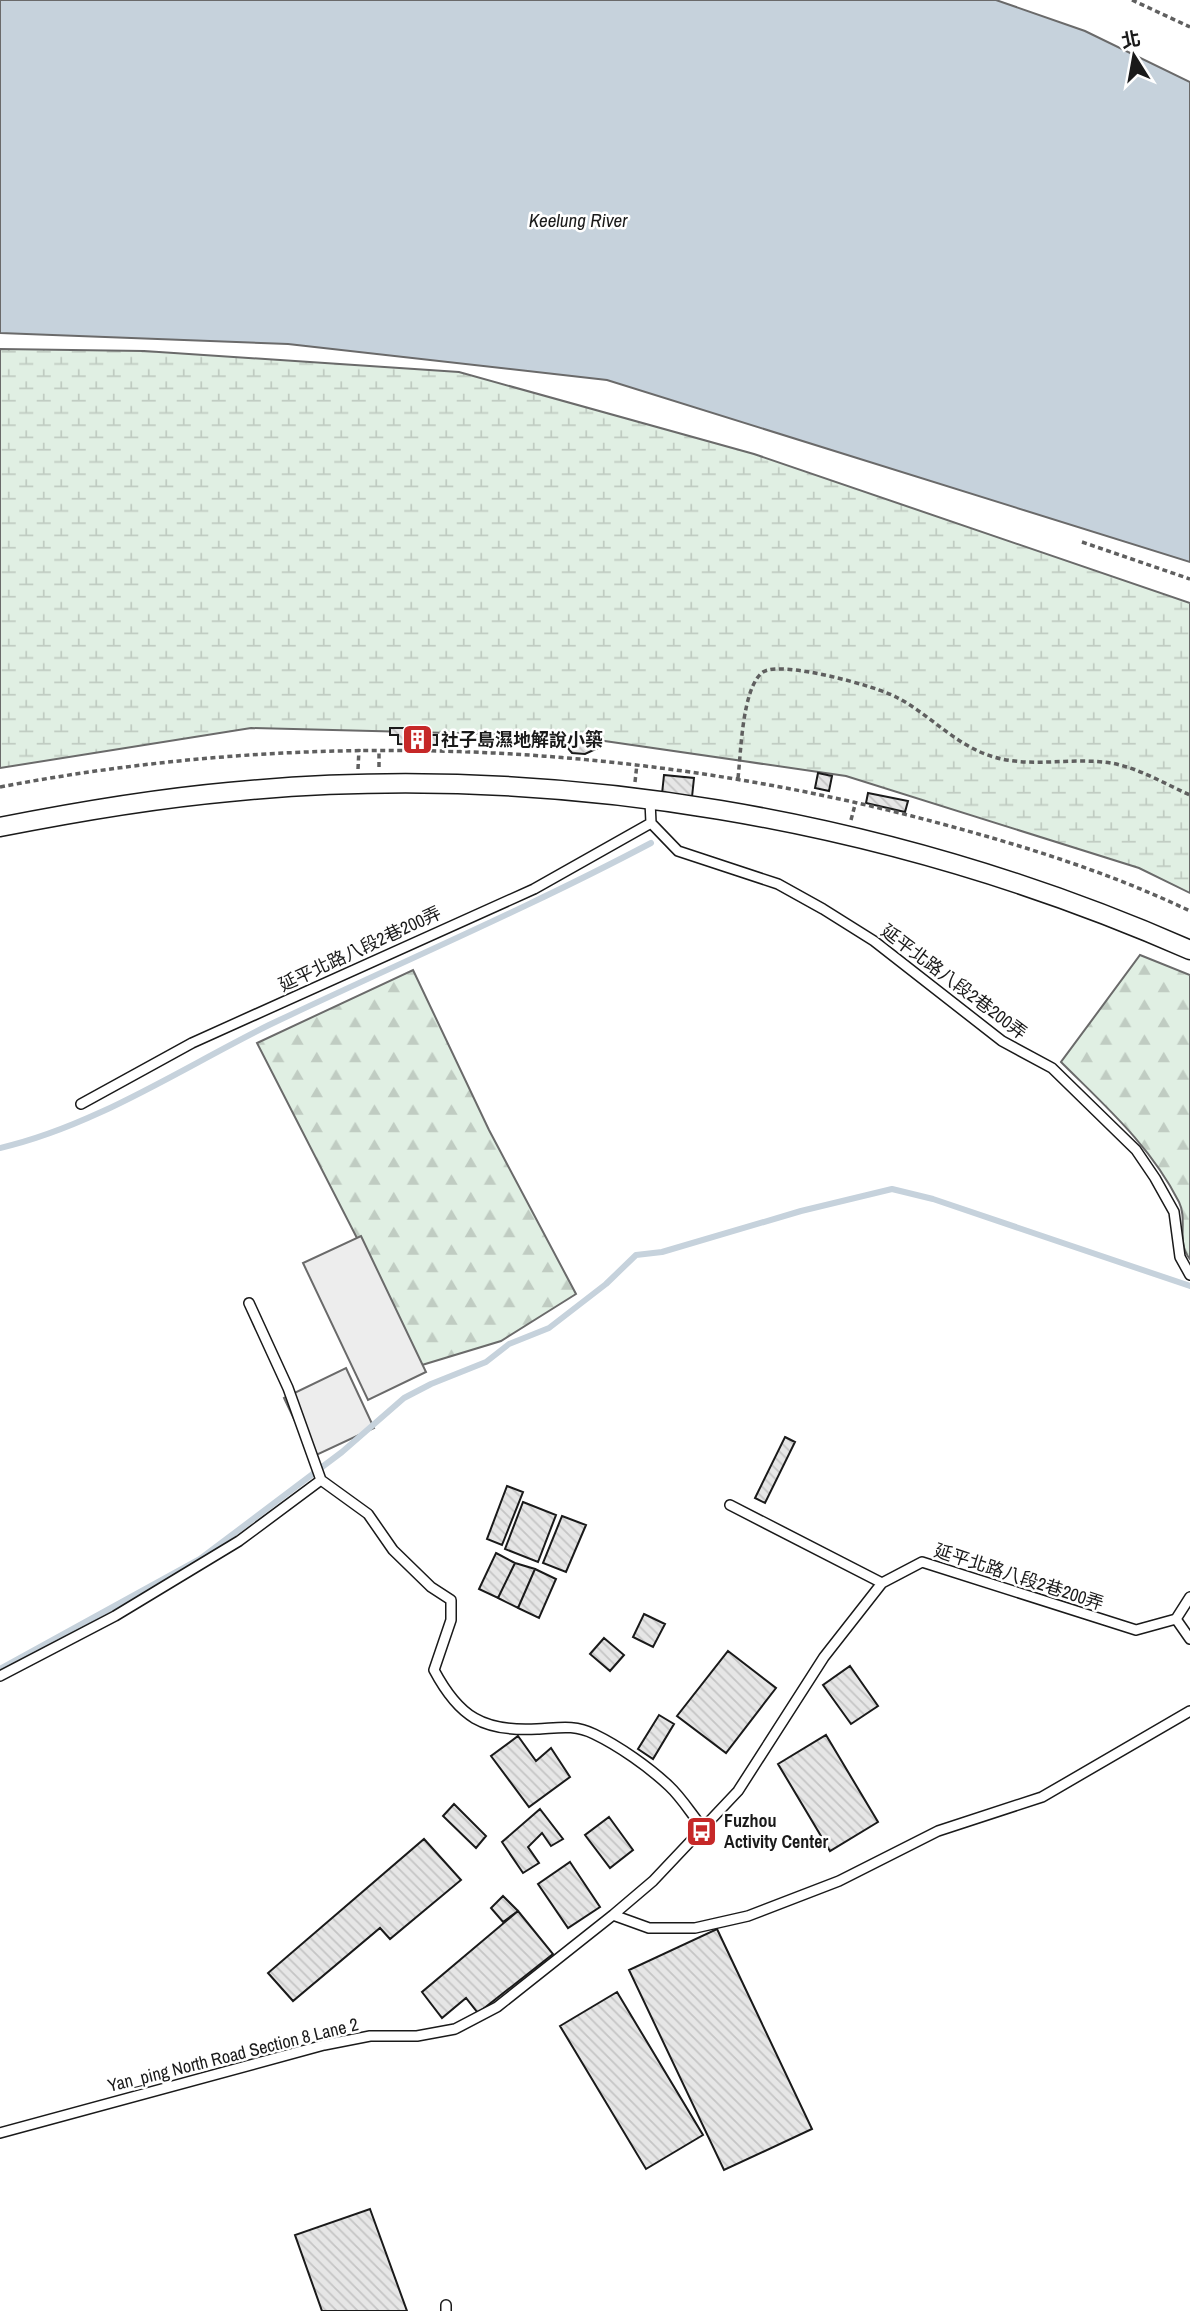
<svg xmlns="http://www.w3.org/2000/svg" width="1190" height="2311" font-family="'Archivo Narrow','Noto Sans TC',sans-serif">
<defs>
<pattern id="forest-firs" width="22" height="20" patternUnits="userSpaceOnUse" patternTransform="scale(1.75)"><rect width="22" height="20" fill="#e0efe3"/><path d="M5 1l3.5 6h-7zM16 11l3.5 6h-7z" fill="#c0ccc2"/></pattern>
<pattern id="wetland-marsh" width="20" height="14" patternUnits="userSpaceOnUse" patternTransform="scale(1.75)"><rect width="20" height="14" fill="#e0efe3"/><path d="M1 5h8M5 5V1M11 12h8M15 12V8" fill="none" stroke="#c0ccc2"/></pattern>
<pattern id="building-back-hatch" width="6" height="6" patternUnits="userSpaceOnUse" patternTransform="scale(1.75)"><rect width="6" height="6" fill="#e6e6e6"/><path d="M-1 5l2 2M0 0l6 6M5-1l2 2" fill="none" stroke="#c5c5c5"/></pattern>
</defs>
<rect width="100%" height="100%" fill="#fff"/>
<path fill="url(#forest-firs)" stroke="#6a6a6a" stroke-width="2" d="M1140 955 1190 975V1259C1176 1243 1188 1220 1179 1202 1150 1145 1105 1106 1061 1062Z
M413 970 489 1130 576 1294 501 1341 422 1365 257 1043Z"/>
<path fill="url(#wetland-marsh)" stroke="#6a6a6a" stroke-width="2" d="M0 349 144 351 459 372 754 454 1190 603V893L1139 868 846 776 570 736 251 728 0 768Z"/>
<path fill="#ededed" stroke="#6a6a6a" stroke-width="2" d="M361 1236 426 1372 368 1400 303 1263Z
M346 1368 374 1428 312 1457 284 1398Z"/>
<path fill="#c6d2dc" stroke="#6a6a6a" stroke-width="2" d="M0 0H996L1085 31 1190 82V562L607 380 288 344 0 333Z"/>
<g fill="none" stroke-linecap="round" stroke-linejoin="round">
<path stroke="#c6d2dc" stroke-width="6" d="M0 1148C95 1126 182 1068 269 1025 397 964 526 909 651 843
M0 1669 200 1559 342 1452 404 1398 431 1384 486 1362 509 1344 549 1328 606 1284 636 1255 662 1252 801 1211 892 1189 933 1199 1190 1286"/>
</g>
<path fill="url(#building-back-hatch)" stroke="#1a1a1a" stroke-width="2" d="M390 728H427V735H437V745L398 744V735H390Z
M592 735 598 748 585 754 572 753 567 747 576 737Z
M818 773 832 776 829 791 815 788Z
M664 775 694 778 692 797 662 794Z
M868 793 908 801 905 812 866 803Z
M785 1437 795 1442 765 1503 755 1498Z
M507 1486 523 1492 502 1545 487 1539Z
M523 1502 556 1515 538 1562 505 1549Z
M562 1516 586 1525 566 1572 543 1563Z
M496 1553 515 1563 498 1598 479 1589Z
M515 1563 535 1569 518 1608 498 1598Z
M535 1569 556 1579 539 1618 518 1608Z
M644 1614 665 1624 653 1647 633 1637Z
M604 1638 624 1655 610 1671 590 1654Z
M728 1651 776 1688 726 1753 677 1716Z
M850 1666 878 1706 851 1724 823 1685Z
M659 1715 674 1724 653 1759 638 1749Z
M826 1735 878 1822 830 1851 778 1764Z
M518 1736 536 1761 551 1748 570 1777 529 1807 491 1756Z
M454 1804 486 1836 476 1848 443 1816Z
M540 1809 563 1839 551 1846 542 1833 528 1847 539 1863 523 1873 502 1842Z
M609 1817 633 1850 610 1868 585 1835Z
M424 1839 461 1880 390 1939 380 1928 293 2001 268 1973Z
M570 1862 600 1907 568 1928 538 1884Z
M503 1896 518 1911 503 1922 491 1908Z
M518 1911 553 1954 478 2013 466 1998 442 2018 422 1992Z
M717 1929 812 2129 724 2170 629 1970Z
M617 1992 703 2135 646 2169 560 2026Z
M370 2209 407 2311H322L295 2235Z"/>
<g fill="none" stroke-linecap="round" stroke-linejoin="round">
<defs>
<path id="lane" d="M650 801 651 823 678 851 778 884 823 909 874 941 1002 1041 1052 1068 1136 1150 1155 1178 1174 1212 1180 1257 1190 1275
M81 1104 192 1043 534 889 651 823
M249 1303 288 1388 321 1480
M321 1480 368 1514 393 1550 431 1587 451 1600V1620L434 1670C459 1717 483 1732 537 1729 558 1728 574 1724 594 1734 619 1746 649 1767 669 1786 682 1798 692 1815 703 1828
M730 1505 882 1583
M1176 1619 1190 1639
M0 1676 115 1616 239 1541 321 1480
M613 1915 649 1928H695L748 1916 839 1881 938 1831 1042 1797 1190 1711
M0 2133 324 2045 370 2036H417L455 2029 497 2007 613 1915 653 1881 738 1791 824 1657 882 1583 922 1562 1136 1630 1176 1619 1190 1597
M446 2305V2311"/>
<path id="street" d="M0 827C76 812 152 799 229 792 554 760 892 819 1190 950"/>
</defs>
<use href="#lane" stroke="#1a1a1a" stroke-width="12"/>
<use href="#street" stroke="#1a1a1a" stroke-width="21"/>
<path stroke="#5f5f5f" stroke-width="3.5" stroke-dasharray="5 3.5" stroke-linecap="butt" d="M1132 0 1190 27
M1082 542 1190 579
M379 767V750
M358 769 359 749
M738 778C741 753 742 687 763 672 781 660 876 686 896 697 924 711 947 736 976 750 1019 772 1066 756 1111 763 1139 768 1165 784 1190 795
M635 782 637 764
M0 787C309 728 628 741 931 821 1021 845 1106 871 1190 911
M851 820 856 801"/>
<use href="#lane" stroke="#fff" stroke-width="9"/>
<use href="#street" stroke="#fff" stroke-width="18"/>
</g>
<defs>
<symbol id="building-square" viewBox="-11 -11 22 22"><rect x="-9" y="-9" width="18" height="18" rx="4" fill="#c62828" stroke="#fff"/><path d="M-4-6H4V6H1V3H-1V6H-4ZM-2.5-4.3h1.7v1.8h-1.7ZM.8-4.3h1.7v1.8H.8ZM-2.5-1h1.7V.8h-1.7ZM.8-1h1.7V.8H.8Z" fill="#fff"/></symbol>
<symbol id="bus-square" viewBox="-11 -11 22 22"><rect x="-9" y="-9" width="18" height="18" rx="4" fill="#c62828" stroke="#fff"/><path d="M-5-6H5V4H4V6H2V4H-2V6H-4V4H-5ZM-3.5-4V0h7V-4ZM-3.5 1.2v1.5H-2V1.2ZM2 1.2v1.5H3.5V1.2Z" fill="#fff"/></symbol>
</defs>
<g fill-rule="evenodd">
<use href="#building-square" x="400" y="722" width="35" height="35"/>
<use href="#bus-square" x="684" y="1814" width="35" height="35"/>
</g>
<g text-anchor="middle" stroke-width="5" stroke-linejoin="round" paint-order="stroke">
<g font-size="18" font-weight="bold" fill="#1a1a1a" stroke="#fff" text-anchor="start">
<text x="441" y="746">社子島濕地解說小築</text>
<text x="724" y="1827">Fuzhou<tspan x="724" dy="21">Activity Center</tspan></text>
</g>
<g font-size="18" fill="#1a1a1a" stroke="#fff">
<text transform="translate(360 949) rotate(-25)" y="6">延平北路八段2巷200弄</text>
<text transform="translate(954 982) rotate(37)" y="6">延平北路八段2巷200弄</text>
<text transform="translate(1019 1577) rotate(18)" y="6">延平北路八段2巷200弄</text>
<text transform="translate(233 2055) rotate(-14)" y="6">Yan_ping North Road Section 8 Lane 2</text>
</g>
<g font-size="19" font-style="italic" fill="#1a1a1a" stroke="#fff">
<text x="578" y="227">Keelung River</text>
</g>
</g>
<g transform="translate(1134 56) rotate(349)" stroke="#ffffff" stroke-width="5" paint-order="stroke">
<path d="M0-5L12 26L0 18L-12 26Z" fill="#1a1a1a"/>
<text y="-10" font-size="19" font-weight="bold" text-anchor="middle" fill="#1a1a1a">北</text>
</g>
</svg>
